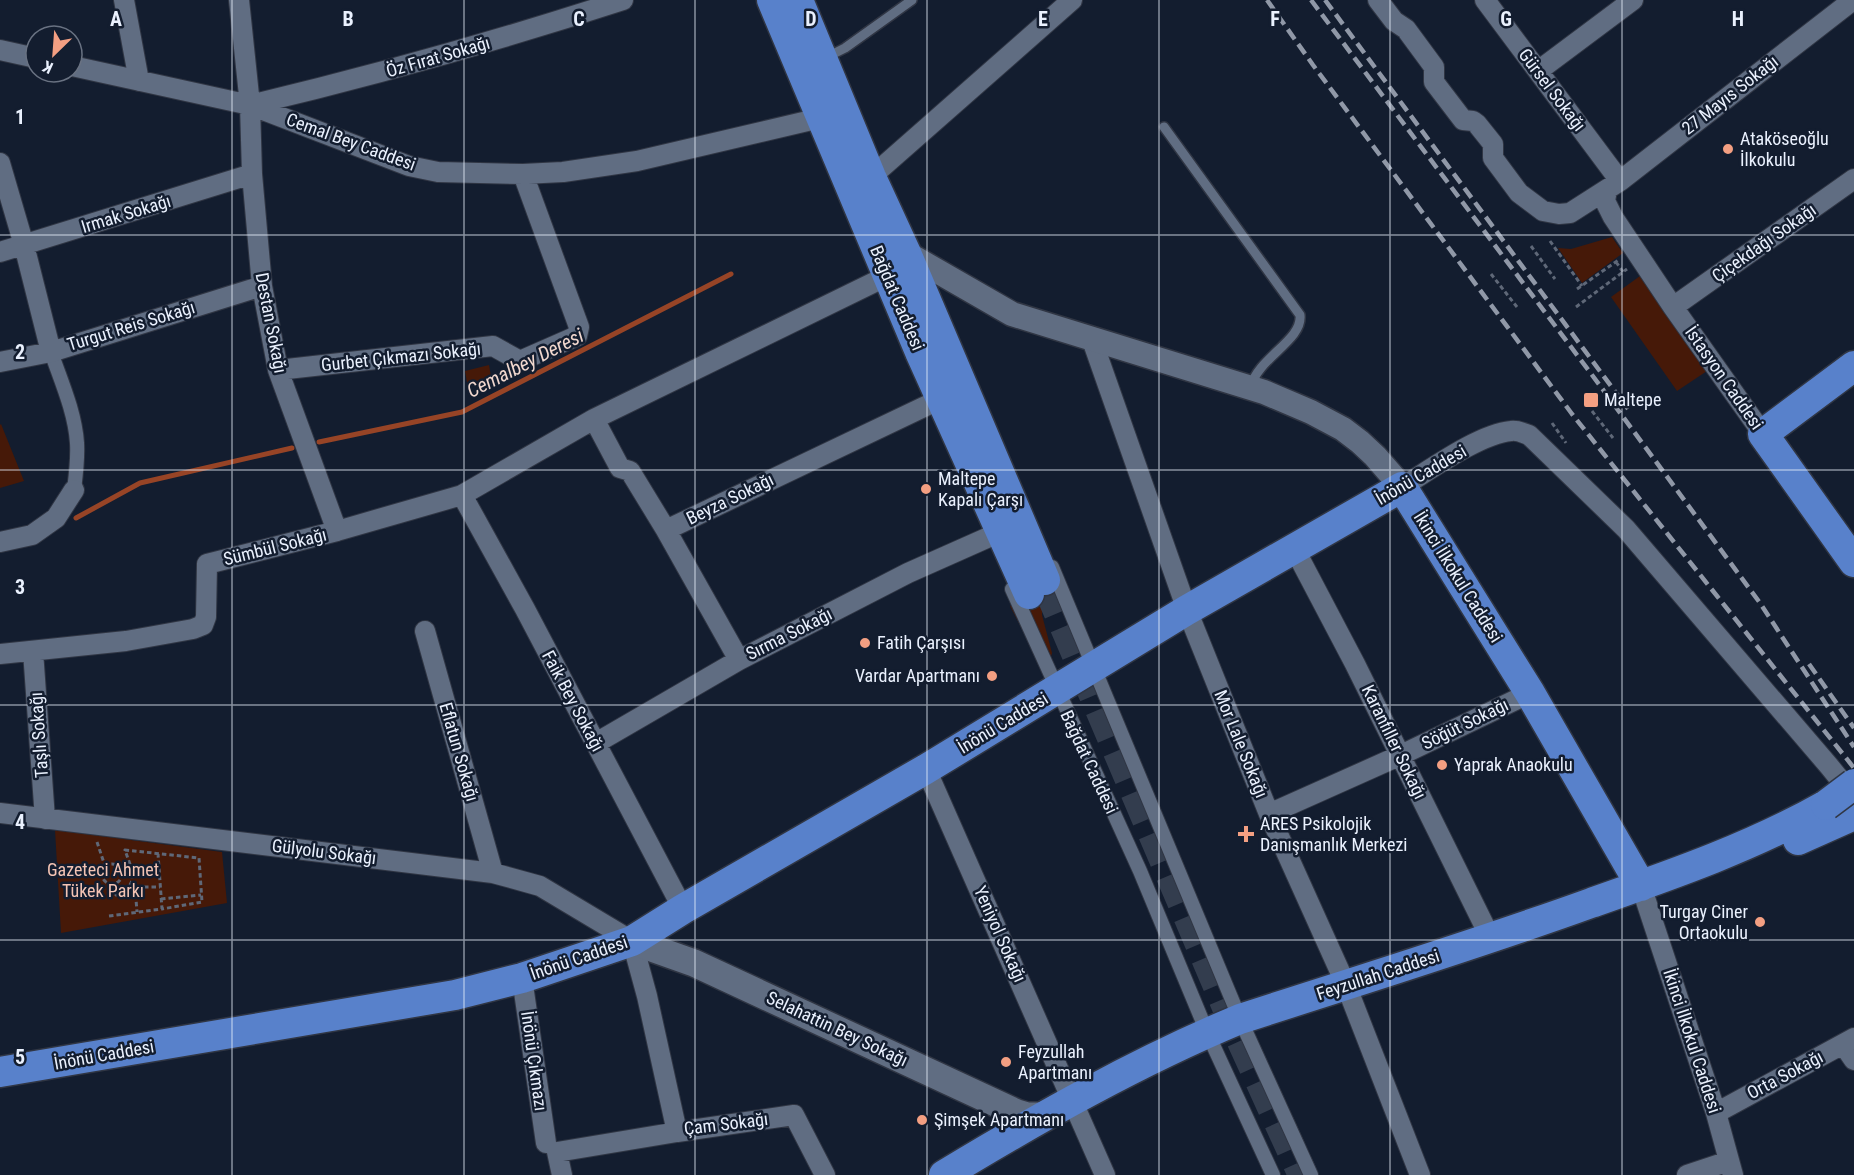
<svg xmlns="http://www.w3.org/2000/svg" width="1854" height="1175" font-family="'Roboto Condensed',sans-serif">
<rect width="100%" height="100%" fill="#131d2f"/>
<path fill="#461908" d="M1612 237 1623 253 1582 283 1558 248 1571 249Z
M1640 276 1707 371 1677 391 1611 297Z
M489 365 492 382 468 388 465 371Z
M1 424 24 481 0 488V425Z
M1043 595 1042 615 1052 653 1050 660 1039 662 1010 606Z
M55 830 222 852 227 903 61 933Z"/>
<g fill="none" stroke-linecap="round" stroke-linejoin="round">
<path stroke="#974426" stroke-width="5" d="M319 442 462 412 731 274
M76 518 140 483 292 448"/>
<path stroke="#333d4e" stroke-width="30" stroke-dasharray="30 15" stroke-linecap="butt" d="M1047 585 1235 1026 1303 1175"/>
<defs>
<path id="service" d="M827 57 845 48 912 0
M1164 127 1300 315C1303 340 1259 357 1251 386"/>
<path id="pedestrian" d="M51 352C61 381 75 412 77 443 78 459 76 474 74 490
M1052 567 1240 1019 1311 1175
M1012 589 1140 871 1207 1032 1273 1175"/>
<path id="minor" d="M124 0 139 81
M239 0 250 105 252 174 262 286 278 370 337 531
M1378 0 1394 21 1406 29 1434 67V82L1463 120 1473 121 1477 124 1493 144V158L1519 193 1543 211 1559 214 1570 213 1620 181 1853 0
M1485 0 1620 181
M0 50 36 58
M72 66 250 105 409 166 438 172 523 174 563 172 637 161 833 115
M1538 71 1633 0
M250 105C376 75 500 40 623 0
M0 163 24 245 51 352
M871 177 1072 0
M1607 190 1605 201 1613 217 1673 307 1763 434
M0 252 252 174
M1673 307 1854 179
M1092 340 1187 610 1269 814 1346 985 1420 1175
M0 362 51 352 262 286
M278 370 493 346 520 361 577 336 579 327 523 174
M594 419 620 468 630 471 666 530
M1402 487C1430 470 1479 434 1511 431 1518 430 1523 433 1529 435L1626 529 1829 766 1854 797
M462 495 525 609 683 909
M0 542 32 535 56 518 74 490
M1294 548 1355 664 1491 939
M425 631 493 873
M33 651 45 819
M0 654 126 641 193 629 203 625 206 617 207 564 337 531 462 495 594 419 887 276
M739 660 666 530 930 404
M596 743 739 660 908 573 989 537
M926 769 1105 1175
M0 813 493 873 540 886 632 941 647 996 677 1132 794 1115 825 1175
M1269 814 1401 755 1530 693
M1641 886 1716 1113 1733 1175
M522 978 546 1143
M1843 1044 1854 1060
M1716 1113 1854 1038
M562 1175 557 1152 677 1132
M1687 1175 1729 1161"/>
<path id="tertiary" d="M906 253 1012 314 1264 392 1311 412 1343 429 1360 442 1375 456 1402 487"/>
<path id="secondary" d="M632 941 694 963 1017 1113 1027 1116H1041"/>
<path id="primary" d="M772 0 920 352 1029 594
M798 0 871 177 906 253 1045 580
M1854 366 1763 434 1854 562
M1798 840 1854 815
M0 1072 455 995 522 978 632 941 683 909 926 769 1187 610 1402 487 1530 693 1641 886
M944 1175C1040 1117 1137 1062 1240 1019 1357 981 1475 945 1591 903 1671 875 1752 847 1826 805"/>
</defs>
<use href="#service" stroke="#303644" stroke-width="12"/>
<use href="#pedestrian" stroke="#303644" stroke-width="16"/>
<use href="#minor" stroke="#303644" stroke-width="22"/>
<use href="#tertiary" stroke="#303644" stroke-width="27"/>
<use href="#secondary" stroke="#303644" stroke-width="30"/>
<use href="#primary" stroke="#303644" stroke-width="33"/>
<path stroke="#5f6878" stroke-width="3" stroke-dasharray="4.5 3" stroke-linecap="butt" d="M1550 241 1582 286
M1531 246 1555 279
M1616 262 1623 272
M1491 274 1517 307
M1577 289 1620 259
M1576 307 1627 269
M1592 411 1613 438
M1552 423 1566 443
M97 842 105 866
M102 874a10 10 0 1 1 20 0a10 10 0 1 1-20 0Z
M123 872 132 870 125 850 199 858 202 902 162 909
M114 884 116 895 126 893 132 881V870
M129 887H160
M135 887 137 912
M161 899 201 895
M109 916 162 909 158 854"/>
<use href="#service" stroke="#606d82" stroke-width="9"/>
<use href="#pedestrian" stroke="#606d82" stroke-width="14"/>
<use href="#minor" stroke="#606d82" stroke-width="20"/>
<use href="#tertiary" stroke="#606d82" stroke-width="24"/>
<use href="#secondary" stroke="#606d82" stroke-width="27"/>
<use href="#primary" stroke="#5881cb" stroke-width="30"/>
<path stroke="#9098a7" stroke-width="4.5" stroke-dasharray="12 6" stroke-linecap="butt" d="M1267 0 1313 65 1572 414 1854 768
M1311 0 1604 391 1760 603 1854 747
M1325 0 1628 409
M1809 664 1854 728"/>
<defs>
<path id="primary-bridge" d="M1826 805 1854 784"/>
</defs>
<use href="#primary-bridge" stroke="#303644" stroke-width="33" stroke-linecap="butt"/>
<use href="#primary-bridge" stroke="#5881cb" stroke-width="30"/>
</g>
<path fill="none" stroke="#eaf1fe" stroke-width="1.5" stroke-opacity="0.55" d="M232 0V1175M464 0V1175M695 0V1175M927 0V1175M1159 0V1175M1390 0V1175M1622 0V1175M0 235H1854M0 470H1854M0 705H1854M0 940H1854"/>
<g fill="#f39f82" stroke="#131d2f" stroke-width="2">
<circle cx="1728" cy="149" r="6"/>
<rect x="1583" y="392" width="16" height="16" rx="3"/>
<circle cx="926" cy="489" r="6"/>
<circle cx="865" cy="643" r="6"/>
<circle cx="992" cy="676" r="6"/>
<circle cx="1442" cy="765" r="6"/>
<path d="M1243 825h6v6h6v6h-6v6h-6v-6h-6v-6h6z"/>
<circle cx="1760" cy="922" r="6"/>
<circle cx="1006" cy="1062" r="6"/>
<circle cx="922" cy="1120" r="6"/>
</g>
<g text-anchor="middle" stroke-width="5" stroke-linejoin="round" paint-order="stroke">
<g font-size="18" fill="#eaf1fe" stroke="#131d2f">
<text transform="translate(438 57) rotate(-16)" y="6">Öz Fırat Sokağı</text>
<text transform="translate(1552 90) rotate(53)" y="6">Gürsel Sokağı</text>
<text transform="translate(1730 95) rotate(-38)" y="6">27 Mayıs Sokağı</text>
<text transform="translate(351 142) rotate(20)" y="6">Cemal Bey Caddesi</text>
<text transform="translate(126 214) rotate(-17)" y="6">Irmak Sokağı</text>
<text transform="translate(1764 243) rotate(-35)" y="6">Çiçekdağı Sokağı</text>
<text transform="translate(897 298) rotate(67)" y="6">Bağdat Caddesi</text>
<text transform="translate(271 323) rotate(79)" y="6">Destan Sokağı</text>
<text transform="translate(131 326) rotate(-17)" y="6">Turgut Reis Sokağı</text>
<text transform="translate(401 357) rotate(-6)" y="6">Gurbet Çıkmazı Sokağı</text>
<text transform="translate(1724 378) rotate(55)" y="6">İstasyon Caddesi</text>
<text transform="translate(1421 475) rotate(-30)" y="6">İnönü Caddesi</text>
<text transform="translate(730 499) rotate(-26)" y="6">Beyza Sokağı</text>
<text transform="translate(275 547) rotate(-14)" y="6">Sümbül Sokağı</text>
<text transform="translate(1458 577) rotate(58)" y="6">İkinci İlkokul Caddesi</text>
<text transform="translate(789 634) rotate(-27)" y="6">Sırma Sokağı</text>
<text transform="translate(573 701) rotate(62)" y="6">Faik Bey Sokağı</text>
<text transform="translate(1003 723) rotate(-31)" y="6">İnönü Caddesi</text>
<text transform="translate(1465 724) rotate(-26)" y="6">Söğüt Sokağı</text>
<text transform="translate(39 735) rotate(-94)" y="6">Taşlı Sokağı</text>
<text transform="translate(1394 742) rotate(64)" y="6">Karanfiller Sokağı</text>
<text transform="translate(1241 744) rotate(68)" y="6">Mor Lale Sokağı</text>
<text transform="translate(459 752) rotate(74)" y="6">Eflatun Sokağı</text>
<text transform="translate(1089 762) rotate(65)" y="6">Bağdat Caddesi</text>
<text transform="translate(324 852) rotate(7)" y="6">Gülyolu Sokağı</text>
<text transform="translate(1000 934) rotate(66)" y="6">Yeniyol Sokağı</text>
<text transform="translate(579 958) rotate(-19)" y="6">İnönü Caddesi</text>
<text transform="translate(1378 975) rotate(-18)" y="6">Feyzullah Caddesi</text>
<text transform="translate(837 1029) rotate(25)" y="6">Selahattin Bey Sokağı</text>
<text transform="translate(1692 1041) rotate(72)" y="6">İkinci İlkokul Caddesi</text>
<text transform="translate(104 1055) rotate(-10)" y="6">İnönü Caddesi</text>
<text transform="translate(534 1061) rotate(82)" y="6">İnönü Çıkmazı</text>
<text transform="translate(1785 1075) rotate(-28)" y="6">Orta Sokağı</text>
<text transform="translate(726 1124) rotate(-7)" y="6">Çam Sokağı</text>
</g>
<g font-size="18" fill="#eaf1fe" stroke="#131d2f" text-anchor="start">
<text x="1740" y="145">Ataköseoğlu<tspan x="1740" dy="21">İlkokulu</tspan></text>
<text x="1604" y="406">Maltepe</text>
<text x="938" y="485">Maltepe<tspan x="938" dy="21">Kapalı Çarşı</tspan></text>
<text x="877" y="649">Fatih Çarşısı</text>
<text x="980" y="682" text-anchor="end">Vardar Apartmanı</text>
<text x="1454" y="771">Yaprak Anaokulu</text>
<text x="1260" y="830">ARES Psikolojik<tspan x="1260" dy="21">Danışmanlık Merkezi</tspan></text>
<text x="1748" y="918" text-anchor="end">Turgay Ciner<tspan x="1748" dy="21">Ortaokulu</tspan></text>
<text x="1018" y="1058">Feyzullah<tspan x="1018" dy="21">Apartmanı</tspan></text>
<text x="934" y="1126">Şimşek Apartmanı</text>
</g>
<g font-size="18" fill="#f4c4b4" stroke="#131d2f">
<text x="103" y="876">Gazeteci Ahmet<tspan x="103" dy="21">Tükek Parkı</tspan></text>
</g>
<g font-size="20" font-style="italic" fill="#f1d8cf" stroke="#131d2f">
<text transform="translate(525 363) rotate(-27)" y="7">Cemalbey Deresi</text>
</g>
</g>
<g font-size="20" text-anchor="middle" font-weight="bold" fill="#eaf1fe" stroke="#131d2f" stroke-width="5" stroke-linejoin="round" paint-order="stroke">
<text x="116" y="26">A</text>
<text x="348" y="26">B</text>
<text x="579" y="26">C</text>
<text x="811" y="26">D</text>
<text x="1043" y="26">E</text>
<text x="1275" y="26">F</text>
<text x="1506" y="26">G</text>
<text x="1738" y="26">H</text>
<text x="20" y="124">1</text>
<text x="20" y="359">2</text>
<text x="20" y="594">3</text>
<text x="20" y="829">4</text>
<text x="20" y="1064">5</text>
</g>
<g transform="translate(54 54) rotate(205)"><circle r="28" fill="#131d2f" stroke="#697282" stroke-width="1.5"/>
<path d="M0-4.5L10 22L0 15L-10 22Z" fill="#f39f82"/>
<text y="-9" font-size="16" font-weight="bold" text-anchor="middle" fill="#eaf1fe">K</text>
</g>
</svg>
